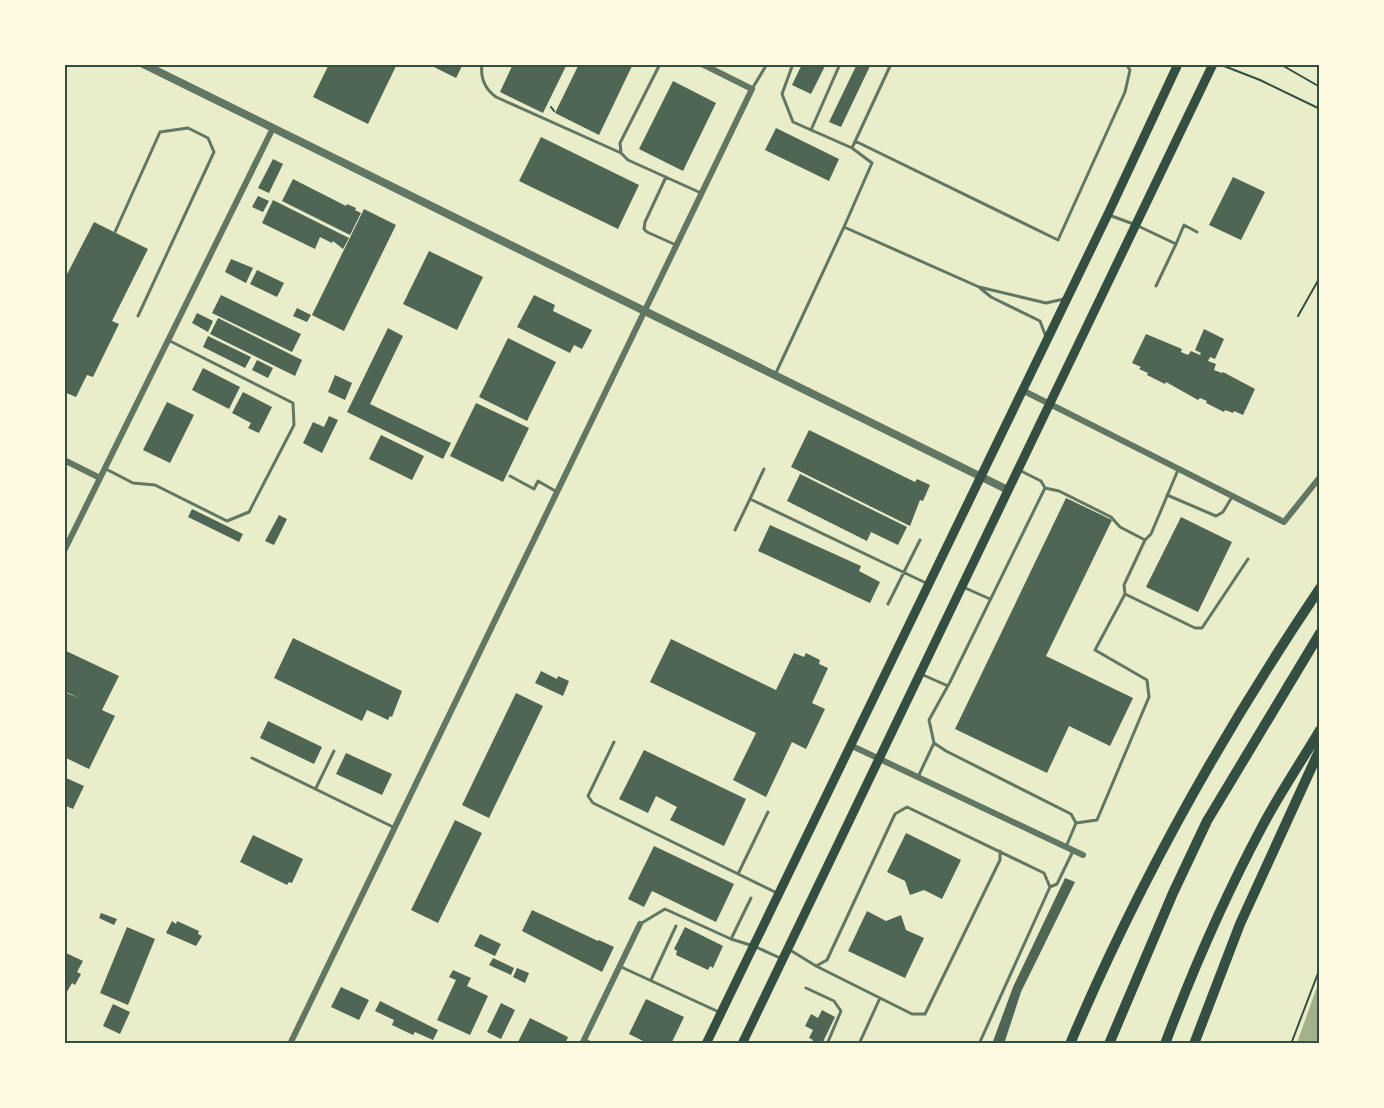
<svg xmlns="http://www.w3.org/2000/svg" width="1384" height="1108" font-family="'IBM Plex Sans',sans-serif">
<rect width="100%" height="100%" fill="#e9edc9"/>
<path fill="#a3b18a" d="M1319 981V1043H1297Z"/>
<path fill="#4f6655" d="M329 64H397L368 124 313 97Z
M428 64H463L456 78Z
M513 64H567L543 113 500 92Z
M579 64H629L632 66 599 135 555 113Z
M802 64H826L811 94 792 85Z
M857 64H871L841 127 829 122Z
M673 81 716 103 683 171 639 149Z
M776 128 839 159 829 181 765 150Z
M541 137 639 185 618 229 519 181Z
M273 159 283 164 269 193 258 188Z
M1233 177 1265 192 1241 240 1209 225Z
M293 179 346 206 347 204 356 208 355 210 361 213 350 235 282 201Z
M258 196 269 201 263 212 252 207Z
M273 200 349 238 343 249 333 241 332 243 320 237 315 249 262 223Z
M364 209 396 225 344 331 312 315Z
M94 222 148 249 112 321 119 324 93 377 87 375 76 397 64 392V280Z
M429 251 483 277 457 330 403 304Z
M231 259 253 268 246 283 225 272Z
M257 270 284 283 277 297 250 284Z
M221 295 301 334 292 352 212 313Z
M534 295 555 305 553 311 592 330 582 349 574 345 570 353 517 327Z
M297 308 311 315 307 322 293 316Z
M197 313 213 321 208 332 192 323Z
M218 318 302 360 295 376 210 334Z
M388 328 403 336 370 404 451 443 443 459 347 412Z
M1204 329 1224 339 1215 359 1210 357 1208 361 1216 364 1214 370 1222 373 1223 372 1255 389 1243 415 1234 411 1233 413 1225 410 1224 412 1206 403 1207 401 1200 398 1198 400 1166 382 1165 384 1147 375 1148 373 1139 369 1141 367 1132 363 1146 334 1182 349 1181 352 1188 355 1191 351 1200 355 1201 353 1195 350Z
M208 336 251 357 245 368 203 347Z
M508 338 556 362 527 421 479 397Z
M257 360 273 368 268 378 252 370Z
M203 368 240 387 229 409 192 390Z
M335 375 352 383 345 400 328 392Z
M243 392 272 407 259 433 248 428 251 423 232 413Z
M167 402 194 415 170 463 143 450Z
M476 403 529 428 503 482 450 456Z
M329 416 338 420 322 453 303 443 313 422 324 427Z
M809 430 915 482 917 479 930 485 923 501 920 500 910 526 791 467Z
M381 435 424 456 412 480 369 459Z
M800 474 907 527 898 545 871 532 867 541 787 501Z
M1066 498 1112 520 1046 656 1133 698 1110 746 1069 726 1047 773 955 729Z
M192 509 243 534 239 542 188 517Z
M279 515 287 519 274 545 265 541Z
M1181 517 1232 542 1198 612 1146 587Z
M770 525 861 566 859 571 880 582 870 603 758 551Z
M293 638 402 691 392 717 390 716 388 720 367 710 362 721 274 678Z
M671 639 776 690 794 653 804 657 806 653 820 660 819 664 828 668 812 703 825 709 806 749 792 742 766 797 733 780 756 733 650 682Z
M64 650 119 676 102 710 115 716 89 769 64 757V692L79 698 64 691Z
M541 671 557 679 558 676 569 681 563 696 535 683Z
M516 693 543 706 489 818 462 805Z
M268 721 322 747 314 764 260 738Z
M644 750 746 799 724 846 670 820 677 807 656 796 648 813 619 799Z
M346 753 392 774 382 795 336 774Z
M64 777 84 786 73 809 64 805Z
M455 820 482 833 438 923 411 910Z
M906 833 961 860 942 899 924 890 910 895 905 881 887 872Z
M253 835 303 859 292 883 289 882 287 885 240 862Z
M654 846 734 884 716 922 652 891 644 907 628 899Z
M1065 878 1075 882 1021 992 1004 1044H992L1013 987Z
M532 910 598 941 599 940 614 947 602 972 522 931Z
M867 911 886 921 901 915 906 930 924 938 905 978 848 951Z
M101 913 117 919 114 925 99 918Z
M172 921 176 924 177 921 199 931 198 934 202 936 196 946 166 933Z
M127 927 155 939 128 1005 100 993Z
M685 927 723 946 713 968 710 966 708 970 676 955 677 951 674 949Z
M480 934 501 944 495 956 474 946Z
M64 952 83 961 77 972 81 974 75 985 72 983 64 997Z
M493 958 514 968 511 975 489 965Z
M517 968 529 973 525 983 513 977Z
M453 970 471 978 467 986 488 996 470 1035 437 1020 456 980 449 977Z
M341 987 369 1000 359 1020 331 1007Z
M646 999 684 1017 671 1044H649L629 1034Z
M380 1001 438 1030 433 1040 415 1032 413 1035 392 1025 394 1020 375 1011Z
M501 1003 515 1010 501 1039 487 1032Z
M113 1004 130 1012 120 1034 103 1026Z
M822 1010 835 1017 822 1044H811L813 1040 809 1038 813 1030 805 1026 811 1014 818 1018Z
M530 1018 568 1037 565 1044H517Z"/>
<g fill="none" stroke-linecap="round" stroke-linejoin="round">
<path stroke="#344e41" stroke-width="2" d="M1280 64 1320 87
M1224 66 1260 80 1320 109
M551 107 554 111
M1298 316 1320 277
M1291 1044 1320 968"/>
<path stroke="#617663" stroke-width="3" d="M482 64C480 79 485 89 496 97L621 153
M660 64 620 143 621 153 628 160 701 193
M793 64 782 94 793 122 852 148 872 163 844 227
M752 89 767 64
M811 130 840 64
M855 141 1058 240 1125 92 1130 70 1126 64
M852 148 891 64
M666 177 645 222 644 229 647 232 676 245
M1109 215 1136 225 1176 244 1156 286
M115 232 160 132 188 128 208 138 214 152 138 316
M1176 244 1184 225 1197 232
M980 288 991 297 1040 321 1046 337
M775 375 844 227 979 287 1046 303 1064 299
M106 469 133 483 155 485 227 521 249 512 294 425 293 403 168 340
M764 469 750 499 926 583
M1021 471 1041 481 1045 488 1059 491 1111 517 1120 527 1145 540 1151 534 1178 470
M510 476 534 489 538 481 557 492
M1167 495 1216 516 1223 512 1232 497
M735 530 750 499
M1145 540 1124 585 1125 594 1195 628H1202L1248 559
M963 587 990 599
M888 604 920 540
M921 674 948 686
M614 742 588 796 593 803 777 893
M934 743 929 720 950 682 1045 488
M252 758 393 827
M918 777 934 743 946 751 1071 814 1076 823 1066 847
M316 788 334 751
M1076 823 1097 820 1149 697 1147 680 1095 650 1125 594
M738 874 768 812
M1050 887 1057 884 1073 851
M640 924 665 909 731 939 750 945
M731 939 751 898
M756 947 780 958
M790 950 816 966 827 960 895 814 907 807 1044 873 1050 887 979 1044
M619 966 719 1012
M816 966 912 1014H925L1000 860V851
M651 980 676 926
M806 988 834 1001 841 1011 827 1044
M584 1039 593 1044
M859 1044 880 998"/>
<path stroke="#617663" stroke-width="6" d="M1022 390 1284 522 1320 477
M64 460 100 478
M64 551 272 130
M850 745 1083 855
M290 1044 752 89 702 64
M582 1044 640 924"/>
<path stroke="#617663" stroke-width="8" d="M143 64 1008 490"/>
<path stroke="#344e41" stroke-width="9" d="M706 1044 1108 214 1178 64
M742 1044 1213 64"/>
<path stroke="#344e41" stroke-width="10" d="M1070 1044C1138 883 1223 732 1320 588
M1109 1044 1173 893 1207 821 1320 633
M1165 1044C1193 969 1225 896 1263 825 1280 793 1301 762 1320 730
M1194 1044 1240 924 1320 749"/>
</g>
<rect width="1384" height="1108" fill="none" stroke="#fefae0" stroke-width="132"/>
<rect x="66" y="66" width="1252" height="976" fill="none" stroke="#344e41" stroke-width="2"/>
</svg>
